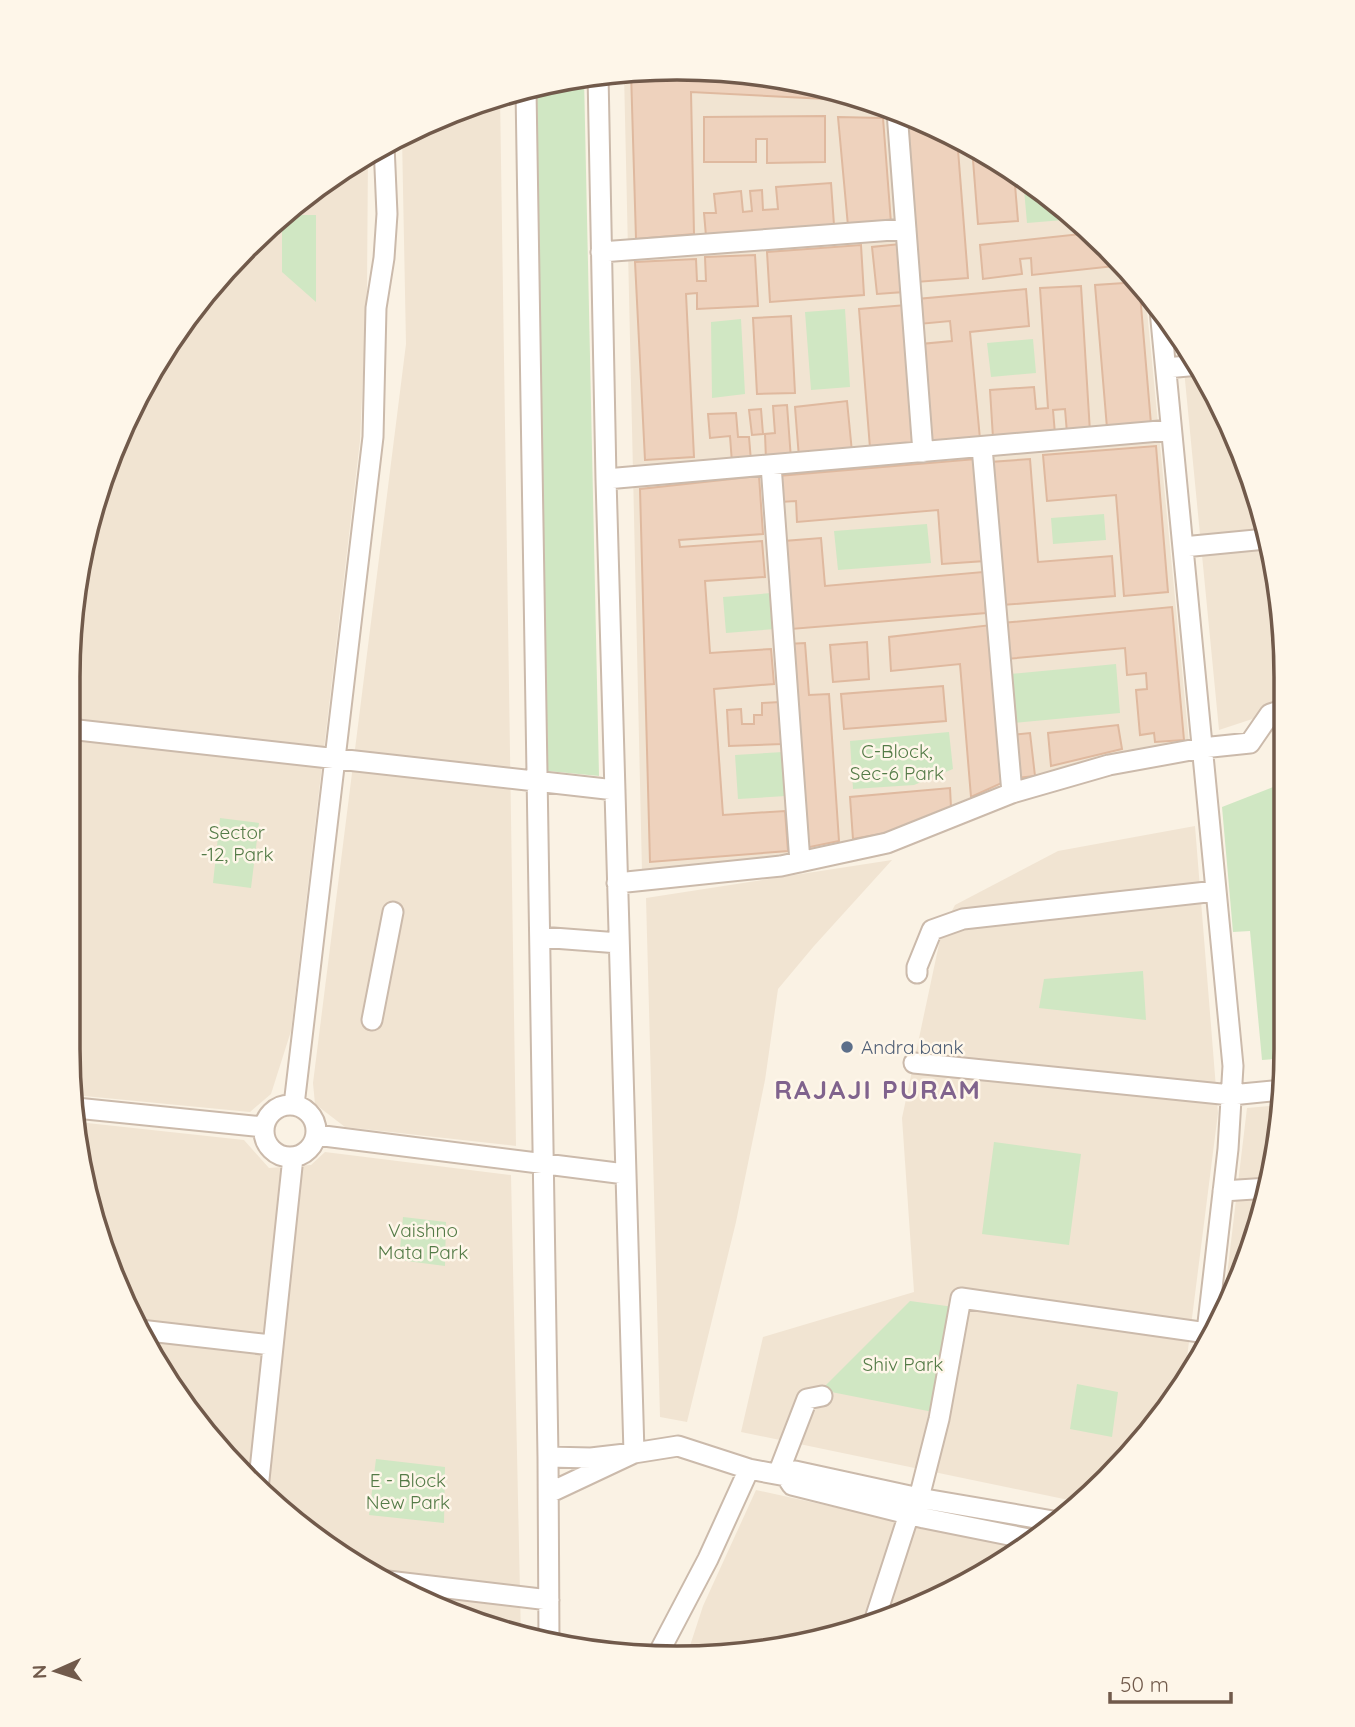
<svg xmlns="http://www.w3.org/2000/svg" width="1355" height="1727" font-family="Quicksand,sans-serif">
<rect width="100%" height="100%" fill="#faf2e4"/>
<path fill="#f1e4d2" d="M717 70 835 89 947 131 1048 194 1135 275 1145 290 1189 742 886 837 788 858 642 872 624 73Z
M500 96 516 1146 345 1127 315 1104 313 1083 406 344 402 137 481 101Z
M368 153 367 288 360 441 291 1031 271 1094 250 1112 74 1095 68 1049 70 638 100 482 194 306 276 219Z
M1181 339 1205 373 1255 482 1285 637 1286 708 1219 730Z
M1195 826 1218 1113 1183 1389 1083 1503 741 1432 763 1337 914 1292 902 1118 942 930 955 905 1058 851Z
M892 860 814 946 778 989 765 1080 736 1222 687 1422 660 1417 646 898Z
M1281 1105 1275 1168 1241 1282 1222 1317 1247 1108Z
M78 1122 244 1140 269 1168 311 1165 325 1152 511 1175 521 1638 373 1577 247 1481 150 1354 89 1208Z
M756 1490 1022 1548 982 1577 836 1638 686 1658 703 1606Z"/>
<path fill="#d0e7c3" d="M584 77 599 776 548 771 535 88Z
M1023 178 1048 194 1075 219 1027 223Z
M282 215H316V302L282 272Z
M845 309 850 387 811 390 805 312Z
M741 319 745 394 712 398 711 322Z
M1033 339 1036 373 991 377 987 343Z
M1104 514 1106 540 1053 544 1051 518Z
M927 524 931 563 838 570 834 531Z
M772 593 775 629 726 633 723 597Z
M1116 664 1120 713 1014 723 1010 674Z
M949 732 953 769 914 785 853 789 850 741Z
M783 752 786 796 738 799 735 755Z
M1286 782 1287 1050 1286 1058 1262 1060 1250 931 1233 932 1222 807Z
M220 818 259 823 251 888 213 883Z
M1143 971 1146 1020 1039 1008 1044 979Z
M994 1142 1081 1154 1069 1245 982 1234Z
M403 1217 446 1222 445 1266 399 1260Z
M910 1301 954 1307 933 1412 821 1390Z
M1077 1384 1118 1392 1112 1437 1070 1429Z
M376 1459 445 1467 444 1523 369 1515Z"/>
<path fill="#eed2bd" stroke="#dfb99f" stroke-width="2" d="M717 70 835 89 866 101 691 92 694 234 636 239 631 72Z
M825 116V162L767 163V139H756V162H704V117Z
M838 117 883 118 891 223 848 226Z
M903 119H914L957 137 968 278 916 282Z
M972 147 1014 173 1018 221 978 224Z
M831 183 834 225 706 236 704 213H716L714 194 741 191 743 212 752 211 750 191 762 190 763 210 778 209 776 187Z
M1090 233 1124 265 1032 275 1031 258 1020 259 1022 274 983 279 980 245Z
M900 244 904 292 877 294 872 247Z
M861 245 864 295 770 302 767 252Z
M755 255 758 306 697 309V293L686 294 694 457 645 460 635 262 696 259 697 281H706L705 257Z
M1139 282 1151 424 1107 428 1095 285Z
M1081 286 1090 432 1067 433 1065 409 1053 410 1055 434 993 438 990 390 1034 387 1036 409 1048 408 1040 288Z
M1026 289 1029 326 970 332 980 439 931 443 921 344 952 341 950 321 919 324 917 299Z
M906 305 917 444 870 448 859 309Z
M791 316 795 393 757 394 753 318Z
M847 401 852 452 799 458 795 407Z
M787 405 791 459 766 460 765 434 775 433 773 406Z
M761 409 763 434 752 435 749 410Z
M736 413 738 437H749L751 461 732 463 730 436 710 438 708 414Z
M1156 446 1168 592 1124 596 1116 495 1047 501 1043 455Z
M976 459 985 561 942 564 938 510 797 522 796 501 780 502 778 476Z
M1030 459 1038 562 1112 556 1115 596 1002 605 990 462Z
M759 476 763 534 679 540 680 547 762 541 765 577 705 581 710 653 771 649 774 684 714 689 723 815 785 811 788 851 650 862 640 489Z
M821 538 825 586 983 572 986 613 791 629 784 541Z
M1172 607 1184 740 1155 742 1154 733 1140 735 1136 690 1147 689 1146 673 1127 675 1125 648 1006 659 1002 623Z
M991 625 1004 782 971 797 960 664 891 671 889 637Z
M867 642 869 679 833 682 830 645Z
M805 643 809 695 829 694 839 841 805 848 787 644Z
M943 686 946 721 844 729 841 694Z
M780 702 782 744 729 746 727 710 741 709 742 724H754V715H762V703Z
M1118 725 1122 749 1051 766 1048 733Z
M1030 733 1035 776 1016 778 1011 735Z
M950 788 951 807 886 833 853 839 850 797Z"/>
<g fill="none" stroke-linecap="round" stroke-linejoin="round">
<defs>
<path id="minor" d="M526 90 548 1457 549 1642
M897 112 923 452
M601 252 906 229
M1160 310 1233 1066 1228 1149 1205 1349
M1166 368 1199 365
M982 447 1012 793
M771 465 800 862
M606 479 1171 430
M1183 547 1266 539
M69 729 615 790
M617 883 781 866 887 843 1012 793 1109 765 1202 748 1250 743 1270 714 1286 709
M540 937 619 943
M917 973V967L932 930 963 919 1216 891
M372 1020 393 912
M914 1063 1231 1095 1283 1090
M294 1105 373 437 376 308 384 258 387 214 384 145
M264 1131a26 26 0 1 1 52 0a26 26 0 1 1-52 0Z
M76 1108 264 1127
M316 1135 625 1174
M1223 1191 1269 1188
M140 1330 271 1345
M548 1457 591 1458 634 1453 606 479 598 74
M778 1474 807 1399 822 1396
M786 1476 795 1471 919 1498 1059 1522
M258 1489 293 1157
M549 1493 634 1453 678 1446 749 1469 786 1476 792 1485 924 1518 1034 1540
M379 1580 549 1600
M874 1622 909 1514 919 1498 939 1419 961 1298 1207 1333
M657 1656 708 1559 749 1469"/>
</defs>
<use href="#minor" stroke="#cbbaab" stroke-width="23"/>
<use href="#minor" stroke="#fff" stroke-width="19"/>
</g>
<circle fill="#5c6f8a" stroke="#fef6e9" stroke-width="2.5" cx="847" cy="1047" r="7"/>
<g text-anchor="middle" stroke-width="5" stroke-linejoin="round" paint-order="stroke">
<g font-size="19" fill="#547b47" stroke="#fef6e9">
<text x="897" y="758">C-Block,<tspan x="897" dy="22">Sec-6 Park</tspan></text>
<text x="237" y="839">Sector<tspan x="237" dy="22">-12, Park</tspan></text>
<text x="423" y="1237">Vaishno<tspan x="423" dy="22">Mata Park</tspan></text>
<text x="903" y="1371">Shiv Park</text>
<text x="408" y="1487">E - Block<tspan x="408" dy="22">New Park</tspan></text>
</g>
<g font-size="19" fill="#4e5e75" stroke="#fef6e9" text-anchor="start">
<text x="861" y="1054">Andra bank</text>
</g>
<g font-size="26" font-weight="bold" letter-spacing="2" fill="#80638d" stroke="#fef6e9">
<text x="878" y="1099">RAJAJI PURAM</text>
</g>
</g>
<path d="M0 0H1355V1727H0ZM677 80H677A597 597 0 0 1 1274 677V1049A597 597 0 0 1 677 1646H677A597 597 0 0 1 80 1049V677A597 597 0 0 1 677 80Z" fill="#fef6e9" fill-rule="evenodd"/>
<path fill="none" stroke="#715a4b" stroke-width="3.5" d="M677 80H677A597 597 0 0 1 1274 677V1049A597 597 0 0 1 677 1646H677A597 597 0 0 1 80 1049V677A597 597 0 0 1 677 80Z"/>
<g transform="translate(56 1671) rotate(267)" stroke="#fef6e9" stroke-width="5" paint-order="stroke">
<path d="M0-5L12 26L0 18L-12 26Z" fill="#715a4b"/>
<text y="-10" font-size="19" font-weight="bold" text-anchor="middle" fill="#715a4b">N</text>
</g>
<path d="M1110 1692v10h121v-10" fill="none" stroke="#715a4b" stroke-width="3.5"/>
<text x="1120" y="1692" font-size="21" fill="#715a4b" stroke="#fef6e9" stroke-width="5" paint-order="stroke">50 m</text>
</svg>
